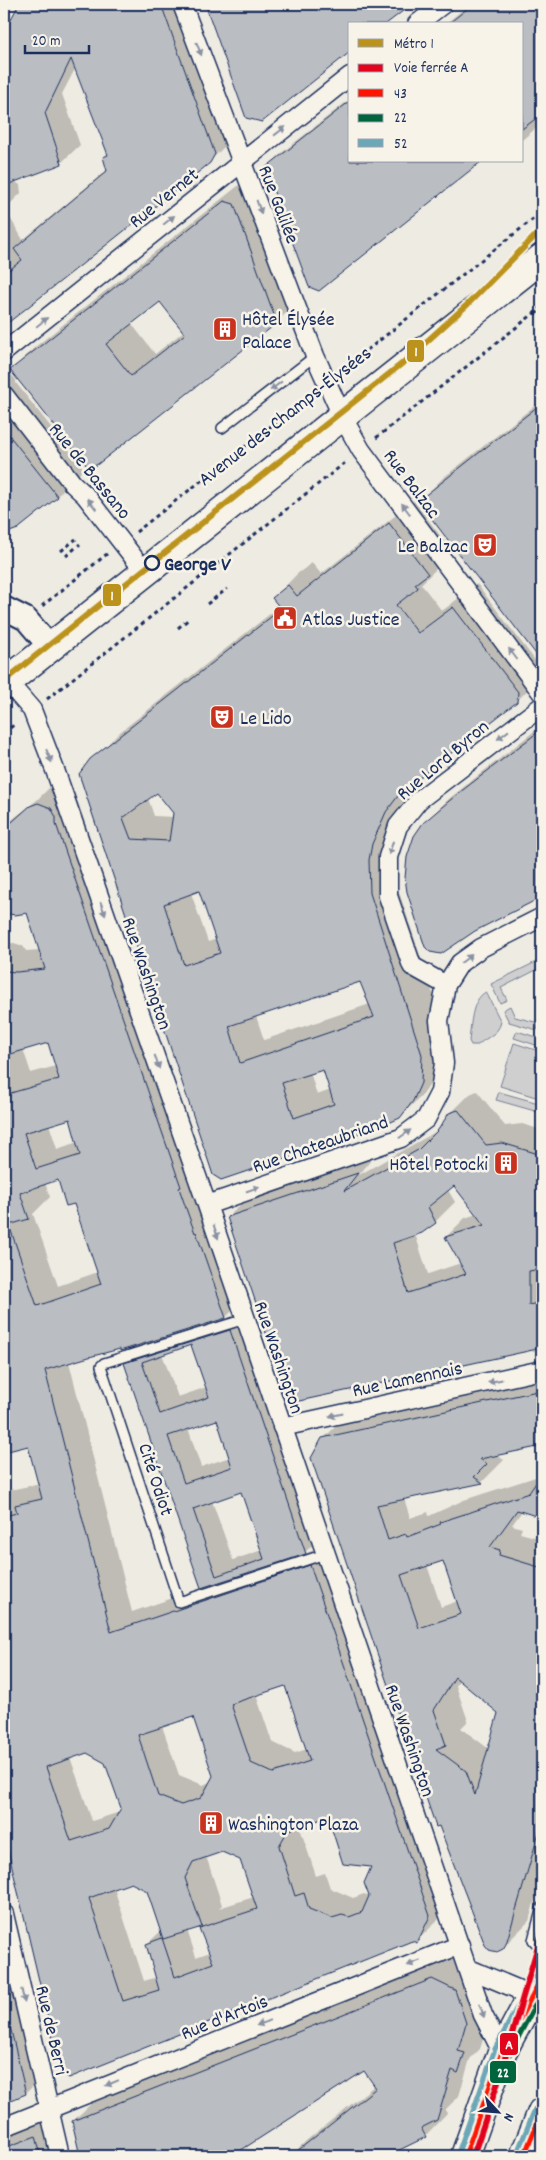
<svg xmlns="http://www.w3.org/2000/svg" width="546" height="2160" font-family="Dekko,sans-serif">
<rect width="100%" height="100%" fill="#eeebe2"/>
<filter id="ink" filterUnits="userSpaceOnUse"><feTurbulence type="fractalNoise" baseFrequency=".02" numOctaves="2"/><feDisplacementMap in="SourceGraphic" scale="10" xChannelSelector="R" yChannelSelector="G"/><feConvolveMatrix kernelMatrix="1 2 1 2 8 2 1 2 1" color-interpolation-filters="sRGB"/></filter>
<g filter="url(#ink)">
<path fill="#cfcfcf" stroke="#757f96" d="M542 959V967L501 988 507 1000 500 1003 491 984Z
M486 992 501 1022C498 1035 486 1037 478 1045H471L469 1041C471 1026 471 999 486 992Z
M510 1006 515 1017 539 1023 537 1030 509 1022 503 1010Z
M517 1031 542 1039V1047L514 1038Z
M514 1043 542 1052V1099L500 1086Z
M499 1092 542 1104V1113L496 1100Z"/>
<path fill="#0003" fill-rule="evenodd" d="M20 4H185L232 139 214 157 4 324V35ZM76 67 109 153 104 157 108 169 23 240 5 209 21 193 20 185 14 181 62 162 80 145 62 94Z
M206 4H409L384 24H350L247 117Z
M470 4H542V123L522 140V24H445Z
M350 99V161L266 168 284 151Z
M248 178 300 299 277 322 98 463 12 370 35 347ZM161 301 184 331 155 354 131 323Z
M4 371 10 373 16 380V383L84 469 57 496 18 528 4 530Z
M542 400V660L420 501 443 478Z
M414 501 451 550 439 562 441 564 421 584 442 611 477 584 541 668 540 677 517 701 414 781 410 787 395 820V880L445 1030 436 1076 424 1093 400 1117 214 1174 80 778 82 771 120 732 280 606 274 598 297 574 312 563 321 574ZM157 791 174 813V817L154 816 148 798ZM200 889 217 939 208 942 191 893ZM361 980 370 1004 264 1040 256 1016ZM323 1068 331 1090 317 1095 310 1072Z
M542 725V895L474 930 424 823 450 798Z
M64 784 74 791 247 1296 226 1317 69 1362 132 1612 202 1588 126 1364 143 1346 247 1314 323 1535 303 1554 331 1545 450 1894 438 1920 417 1941 411 1940 62 2072 4 1825V1485L5 1491 39 1484 29 1444 4 1450V944L14 943 23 946 26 951 40 950 27 912 12 913 4 909V826L37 800 52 785ZM49 1041 56 1066 31 1073 23 1049ZM71 1118 78 1142 57 1149 49 1124ZM59 1179 75 1202 98 1272 58 1286 33 1214 50 1197 45 1183ZM191 1344 207 1387 178 1397 162 1354ZM217 1418 230 1457 201 1467 188 1428ZM241 1491 262 1550 233 1560 212 1501ZM285 1685 307 1749 295 1753 272 1742 256 1695ZM194 1715 215 1776 212 1781 203 1785 179 1775 162 1726ZM87 1751 106 1762 122 1808 120 1812 92 1821 70 1757ZM329 1815 373 1865 371 1897 364 1894 353 1898 330 1888 325 1873 316 1876 299 1825ZM222 1851 241 1859 254 1897 219 1908 222 1905 206 1856ZM131 1882 148 1890 162 1930 147 1944 157 1977 144 1981 114 1888ZM204 1925 201 1928 210 1952 196 1957 187 1930Z
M477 1091 505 1126 522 1124 542 1130V1347L291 1401 283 1370 228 1217 248 1197 375 1155 359 1175 439 1130 450 1114 470 1094ZM454 1184 477 1214 465 1218 446 1237 461 1263 428 1274 415 1234 435 1222 455 1202 448 1190Z
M542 1373V1444L495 1454 504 1460 482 1482 404 1498 410 1518 428 1512 429 1516 464 1500 542 1475V1517L522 1511 512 1525 522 1528 520 1533 542 1539V1874L529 1921 502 1948 323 1439 346 1416ZM444 1559 458 1601 441 1607 427 1565ZM460 1679 500 1713 489 1749 461 1728 468 1721 456 1686Z
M4 1896 45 2074 26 2093 4 2102Z
M455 1957 477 1967 488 2000 479 2028 486 2030 480 2049 470 2059 459 2096 445 2110 447 2113 425 2136 398 2142 375 2156H291L307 2140 375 2085 364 2070 230 2156H82L73 2121 96 2099Z
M56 2116 66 2156H4V2137Z"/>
<path fill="#babdc2" stroke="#1b2f5e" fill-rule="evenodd" d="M19 4H161L215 154 210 163 4 326V274L22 260 14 249 107 171 103 157 108 155 71 59 45 113 62 164 4 186V32Z
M205 4H412L386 24H350V52L262 122 246 118Z
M473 4H542V114L522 129V24H448Z
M350 101V161H482L319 291 309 287 265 168Z
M224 201 234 204 277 323 98 464 94 466 86 465 10 370ZM160 302 185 334 131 376 106 344Z
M542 403V479L534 486 542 496V662L418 501Z
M4 429 58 497 18 529 4 534Z
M389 523 428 574 415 584 418 588 396 605 418 633 453 607 518 692 517 702 401 792 386 812 372 844 369 860 370 893 422 1055 421 1083 413 1101 400 1118 384 1125 221 1180 213 1175 79 774 90 759 281 609 272 598 288 585 297 596ZM157 793 173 813 169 841 131 839 123 818ZM199 891 220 953 184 965 164 904ZM360 982 374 1017 240 1063 229 1026ZM323 1070 334 1104 294 1118 282 1083Z
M542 729V897L475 931 441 954 430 952 425 947 407 892 405 878 407 857 414 836 423 823 455 796Z
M38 803 51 808 56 817V824L181 1187 179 1188 188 1214 195 1233 196 1232 226 1318 120 1351V1349L89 1357 45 1370 111 1632 310 1565 430 1916 417 1943 412 1941 69 2078 61 2073 4 1833V1516L17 1513 15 1505 42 1499 28 1446 4 1452V1095L59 1079 48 1043 4 1056V971L17 972 45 969 27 913 15 915 4 913V829L30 806ZM70 1119 80 1155 36 1169 24 1133ZM58 1180 66 1206 74 1204 101 1284 37 1306 9 1225 29 1219 20 1193ZM285 1686 310 1761 273 1773 251 1763 231 1704ZM193 1717 213 1776 201 1798 181 1805 158 1796 138 1735ZM87 1753 105 1763 121 1808 109 1829 71 1841 46 1767ZM328 1817 343 1864 371 1867 364 1883 369 1896 362 1912 349 1917 342 1915 332 1918 309 1909 304 1893 295 1896 279 1846 288 1830ZM222 1852 240 1860 257 1909 199 1928 213 1963 175 1977 162 1938 146 1944 159 1990 123 2001 89 1898 131 1883 147 1891 163 1939 202 1927 185 1878 193 1862Z
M458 1110 486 1145 502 1143 542 1155V1269L529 1271V1305L542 1302V1348L290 1403 280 1372 282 1371 271 1338 268 1339 227 1217 358 1173 344 1191 418 1150 438 1130 449 1113ZM454 1186 484 1225 445 1237 466 1274 408 1293 393 1243 422 1233 436 1223 428 1207Z
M230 1330 306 1554 201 1588 124 1363ZM191 1345 209 1397 160 1414 142 1362ZM217 1420 232 1467 184 1483 168 1436ZM241 1492 264 1559 216 1576 193 1509Z
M542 1390V1446L480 1459 487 1464 474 1477 483 1483 377 1505 388 1540 406 1534 407 1537 441 1524 440 1522 529 1493 542 1474V1518L517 1510 490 1547 500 1550 499 1555 542 1568V1822L506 1944 503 1949 497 1952 489 1950 485 1945 439 1826 436 1827 311 1458 322 1438ZM443 1561 461 1614 419 1628 401 1575ZM455 1677 498 1713 475 1795 466 1771 436 1749 446 1745 434 1710Z
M432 1979 455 1990 466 2023 458 2051 465 2053 458 2073 452 2070 437 2120 421 2128 426 2137 387 2156H291L376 2088 364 2071 232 2156H80L72 2121Z
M4 2026H10L26 2094 4 2103Z
M36 2136 41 2156H4V2148Z"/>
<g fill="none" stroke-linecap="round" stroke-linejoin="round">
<defs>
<path id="service" d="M222 428 315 356
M245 1319 104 1363 101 1366 179 1602 325 1554
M542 1907 533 1940 542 1950"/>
<path id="minor" d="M182 4 315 356 342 416 361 450 542 693
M417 24 443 4
M4 352 350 76
M4 395 73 484 85 495 145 572
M7 681 32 710 55 770 207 1205 483 2015 502 2052
M446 985 412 966 388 896V857L398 826 419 800 542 706
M207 1205 401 1138 426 1119 440 1092 444 1063 439 1021 446 985 460 963 481 948 542 917
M282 1427 542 1370
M4 1914 60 2156
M467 1968 517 1989 542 2017
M4 2127 460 1945"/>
<path id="tertiary" d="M4 608 26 619 50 647"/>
<path id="primary" d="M4 684 542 258
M465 2156 502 2052 542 1977
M524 2156 542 2112"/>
</defs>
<use href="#service" stroke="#1b2f5e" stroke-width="12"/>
<use href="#minor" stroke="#1b2f5e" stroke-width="21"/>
<use href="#tertiary" stroke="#1b2f5e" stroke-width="26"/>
<use href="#primary" stroke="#1b2f5e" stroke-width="31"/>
<path stroke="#1b2f5e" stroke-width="3" stroke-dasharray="4 4" stroke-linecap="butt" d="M535 314 542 310
M342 370 542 212
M376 438 542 307
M136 532 312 394
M61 551 76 539
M66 556 80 544
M207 604 227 589
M42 606 107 554
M178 628 190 618
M47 699 346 462
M4 733 16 723"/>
<use href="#service" stroke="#f7f3e8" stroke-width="9"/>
<use href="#minor" stroke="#f7f3e8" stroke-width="18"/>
<use href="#tertiary" stroke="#f7f3e8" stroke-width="22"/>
<use href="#primary" stroke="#f7f3e8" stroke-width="28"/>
<defs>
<path id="bus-1" d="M465 2156 502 2052 542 1977
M524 2156 542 2112"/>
<path id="bus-2" d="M473 2156 509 2055 542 1992"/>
<path id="bus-3" d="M458 2153 495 2049 535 1973
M517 2153 535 2109"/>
</defs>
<use href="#bus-1" stroke="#f7f3e8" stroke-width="9"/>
<use href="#bus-2" stroke="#f7f3e8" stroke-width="9"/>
<use href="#bus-3" stroke="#f7f3e8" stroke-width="9"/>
<use href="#bus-1" stroke="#ff1400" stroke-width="5"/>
<use href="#bus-2" stroke="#00643c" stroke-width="5"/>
<use href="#bus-3" stroke="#6ca7b8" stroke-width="5"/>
<defs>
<path id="rail-1" d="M473 2156 497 2085 542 1932"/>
</defs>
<use href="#rail-1" stroke="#f7f3e8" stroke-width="10"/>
<use href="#rail-1" stroke="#e3051c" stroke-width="6"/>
<defs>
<path id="metro-1" d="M4 681 404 362 467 305 542 229"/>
</defs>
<use href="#metro-1" stroke="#f7f3e8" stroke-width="10"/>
<use href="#metro-1" stroke="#bb931c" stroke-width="6"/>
</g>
<defs><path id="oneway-solid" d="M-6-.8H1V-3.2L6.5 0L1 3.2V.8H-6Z" transform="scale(1.25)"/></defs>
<g fill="#8991a3">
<use href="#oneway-solid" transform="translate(199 49) rotate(69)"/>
<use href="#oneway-solid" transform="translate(280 131) rotate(-38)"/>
<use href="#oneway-solid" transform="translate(259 207) rotate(70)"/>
<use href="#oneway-solid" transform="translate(169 220) rotate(-39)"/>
<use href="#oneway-solid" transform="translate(42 322) rotate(-39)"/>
<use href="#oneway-solid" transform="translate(276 386) rotate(142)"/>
<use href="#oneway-solid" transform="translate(92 504) rotate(-128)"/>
<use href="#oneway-solid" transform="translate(406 509) rotate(-127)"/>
<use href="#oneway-solid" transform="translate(513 654) rotate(-127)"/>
<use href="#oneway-solid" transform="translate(503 735) rotate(142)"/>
<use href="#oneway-solid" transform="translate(49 756) rotate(68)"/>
<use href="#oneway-solid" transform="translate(391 848) rotate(107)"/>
<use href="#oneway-solid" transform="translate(103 909) rotate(71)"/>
<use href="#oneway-solid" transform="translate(466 959) rotate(-37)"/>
<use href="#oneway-solid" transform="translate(157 1062) rotate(71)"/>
<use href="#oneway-solid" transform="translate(405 1134) rotate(-35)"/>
<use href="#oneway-solid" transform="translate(253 1189) rotate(-19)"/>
<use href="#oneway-solid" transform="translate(216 1232) rotate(71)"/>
<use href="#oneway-solid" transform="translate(495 1381) rotate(168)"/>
<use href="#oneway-solid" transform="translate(336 1415) rotate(168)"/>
<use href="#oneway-solid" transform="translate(414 1963) rotate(158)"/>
<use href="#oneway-solid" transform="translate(23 1996) rotate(77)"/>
<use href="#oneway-solid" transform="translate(482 2011) rotate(70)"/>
<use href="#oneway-solid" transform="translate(263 2023) rotate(158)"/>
<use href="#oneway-solid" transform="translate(112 2083) rotate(158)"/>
</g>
</g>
<defs>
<symbol id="building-square" viewBox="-11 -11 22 22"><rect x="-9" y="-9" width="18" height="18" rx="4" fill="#c8321e" stroke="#f7f3e8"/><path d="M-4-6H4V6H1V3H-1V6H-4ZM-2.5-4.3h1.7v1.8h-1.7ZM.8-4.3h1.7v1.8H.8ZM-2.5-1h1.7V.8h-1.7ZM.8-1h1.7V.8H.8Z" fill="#fff"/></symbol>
<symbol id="theatre-square" viewBox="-11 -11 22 22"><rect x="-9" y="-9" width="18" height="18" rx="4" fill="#c8321e" stroke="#f7f3e8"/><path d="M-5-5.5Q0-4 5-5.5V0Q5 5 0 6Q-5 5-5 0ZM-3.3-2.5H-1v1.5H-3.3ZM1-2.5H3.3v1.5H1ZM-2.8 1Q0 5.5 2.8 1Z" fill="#fff"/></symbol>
<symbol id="civic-square" viewBox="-11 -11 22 22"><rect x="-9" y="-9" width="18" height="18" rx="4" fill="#c8321e" stroke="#f7f3e8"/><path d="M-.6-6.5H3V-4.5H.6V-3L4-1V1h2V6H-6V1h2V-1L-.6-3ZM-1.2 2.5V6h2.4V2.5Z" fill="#fff"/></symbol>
</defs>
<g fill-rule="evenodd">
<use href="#building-square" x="211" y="315" width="28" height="28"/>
<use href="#theatre-square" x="471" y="531" width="28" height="28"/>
<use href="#civic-square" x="271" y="604" width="28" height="28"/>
<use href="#theatre-square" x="208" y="703" width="28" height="28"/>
<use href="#building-square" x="492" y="1149" width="28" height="28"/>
<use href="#building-square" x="197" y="1809" width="28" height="28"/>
</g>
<circle fill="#f7f3e8" stroke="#1b2f5e" stroke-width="2.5" cx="152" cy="563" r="7"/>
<g text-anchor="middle" stroke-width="5" stroke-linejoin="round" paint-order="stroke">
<g font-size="20" fill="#1b2f5e" stroke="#f7f3e8">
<text transform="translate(163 197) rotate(-39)" y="7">Rue Vernet</text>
<text transform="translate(280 204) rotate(69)" y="7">Rue Galilée</text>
<text transform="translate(284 415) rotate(-38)" y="7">Avenue des Champs-Élysées</text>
<text transform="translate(91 470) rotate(51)" y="7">Rue de Bassano</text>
<text transform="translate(413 483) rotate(53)" y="7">Rue Balzac</text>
<text transform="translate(442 759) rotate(-40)" y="7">Rue Lord Byron</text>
<text transform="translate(148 973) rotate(71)" y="7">Rue Washington</text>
<text transform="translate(320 1143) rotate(-19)" y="7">Rue Chateaubriand</text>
<text transform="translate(280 1357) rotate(71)" y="7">Rue Washington</text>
<text transform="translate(407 1378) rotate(-12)" y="7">Rue Lamennais</text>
<text transform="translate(157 1479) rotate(72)" y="7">Cité Odiot</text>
<text transform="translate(411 1740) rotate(71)" y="7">Rue Washington</text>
<text transform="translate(224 2016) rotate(-22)" y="7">Rue d'Artois</text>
<text transform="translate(53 2030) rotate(77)" y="7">Rue de Berri</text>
</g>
<g font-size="20" fill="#1b2f5e" stroke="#f7f3e8" text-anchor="start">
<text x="242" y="325">Hôtel Élysée<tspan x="242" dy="23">Palace</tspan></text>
<text x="468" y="552" text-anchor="end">Le Balzac</text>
<text x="302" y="625">Atlas Justice</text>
<text x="240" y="724">Le Lido</text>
<text x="488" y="1170" text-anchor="end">Hôtel Potocki</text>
<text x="228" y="1830">Washington Plaza</text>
</g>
<g font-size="20" font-weight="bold" fill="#1b2f5e" stroke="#f7f3e8" text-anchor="start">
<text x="164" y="570">George V</text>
</g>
</g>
<g stroke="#f7f3e8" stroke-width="2">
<rect x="406" y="339" width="19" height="24" rx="5" fill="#bb931c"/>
<rect x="102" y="583" width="20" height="24" rx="5" fill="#bb931c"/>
<rect x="499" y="2032" width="20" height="24" rx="5" fill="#e3051c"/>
<rect x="489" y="2060" width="28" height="24" rx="5" fill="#00643c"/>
</g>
<g font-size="14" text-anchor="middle" font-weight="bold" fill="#fff">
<text x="416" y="356">1</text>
<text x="112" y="600">1</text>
<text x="509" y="2049">A</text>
<text x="503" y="2077">22</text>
</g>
<rect width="546" height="2160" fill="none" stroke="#f7f3e8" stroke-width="20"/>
<rect x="10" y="10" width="526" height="2140" fill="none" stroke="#1b2f5e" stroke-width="2" filter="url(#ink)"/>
<rect x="348" y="22" width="175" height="140" fill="#f7f3e8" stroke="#9fa5b1"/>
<rect x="358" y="39" width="25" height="8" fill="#bb931c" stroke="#9fa5b1"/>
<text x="394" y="48" font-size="15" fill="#1b2f5e">Métro 1</text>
<rect x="358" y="64" width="25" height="8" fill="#e3051c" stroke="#9fa5b1"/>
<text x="394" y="72" font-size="15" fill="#1b2f5e">Voie ferrée A</text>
<rect x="358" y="89" width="25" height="8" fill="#ff1400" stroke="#9fa5b1"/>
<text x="394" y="98" font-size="15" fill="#1b2f5e">43</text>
<rect x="358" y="114" width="25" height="8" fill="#00643c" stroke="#9fa5b1"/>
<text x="394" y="122" font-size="15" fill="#1b2f5e">22</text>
<rect x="358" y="139" width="25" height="8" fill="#6ca7b8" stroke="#9fa5b1"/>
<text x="394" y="148" font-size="15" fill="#1b2f5e">52</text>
<g transform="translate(498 2112) rotate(116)" stroke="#f7f3e8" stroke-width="4" paint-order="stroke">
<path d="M0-4L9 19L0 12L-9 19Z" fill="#1b2f5e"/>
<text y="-8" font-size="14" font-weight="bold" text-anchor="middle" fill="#1b2f5e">N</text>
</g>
<path d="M25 45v8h64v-8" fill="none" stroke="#1b2f5e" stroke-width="2.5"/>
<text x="32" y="45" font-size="15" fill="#1b2f5e" stroke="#f7f3e8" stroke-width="4" paint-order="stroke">20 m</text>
</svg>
